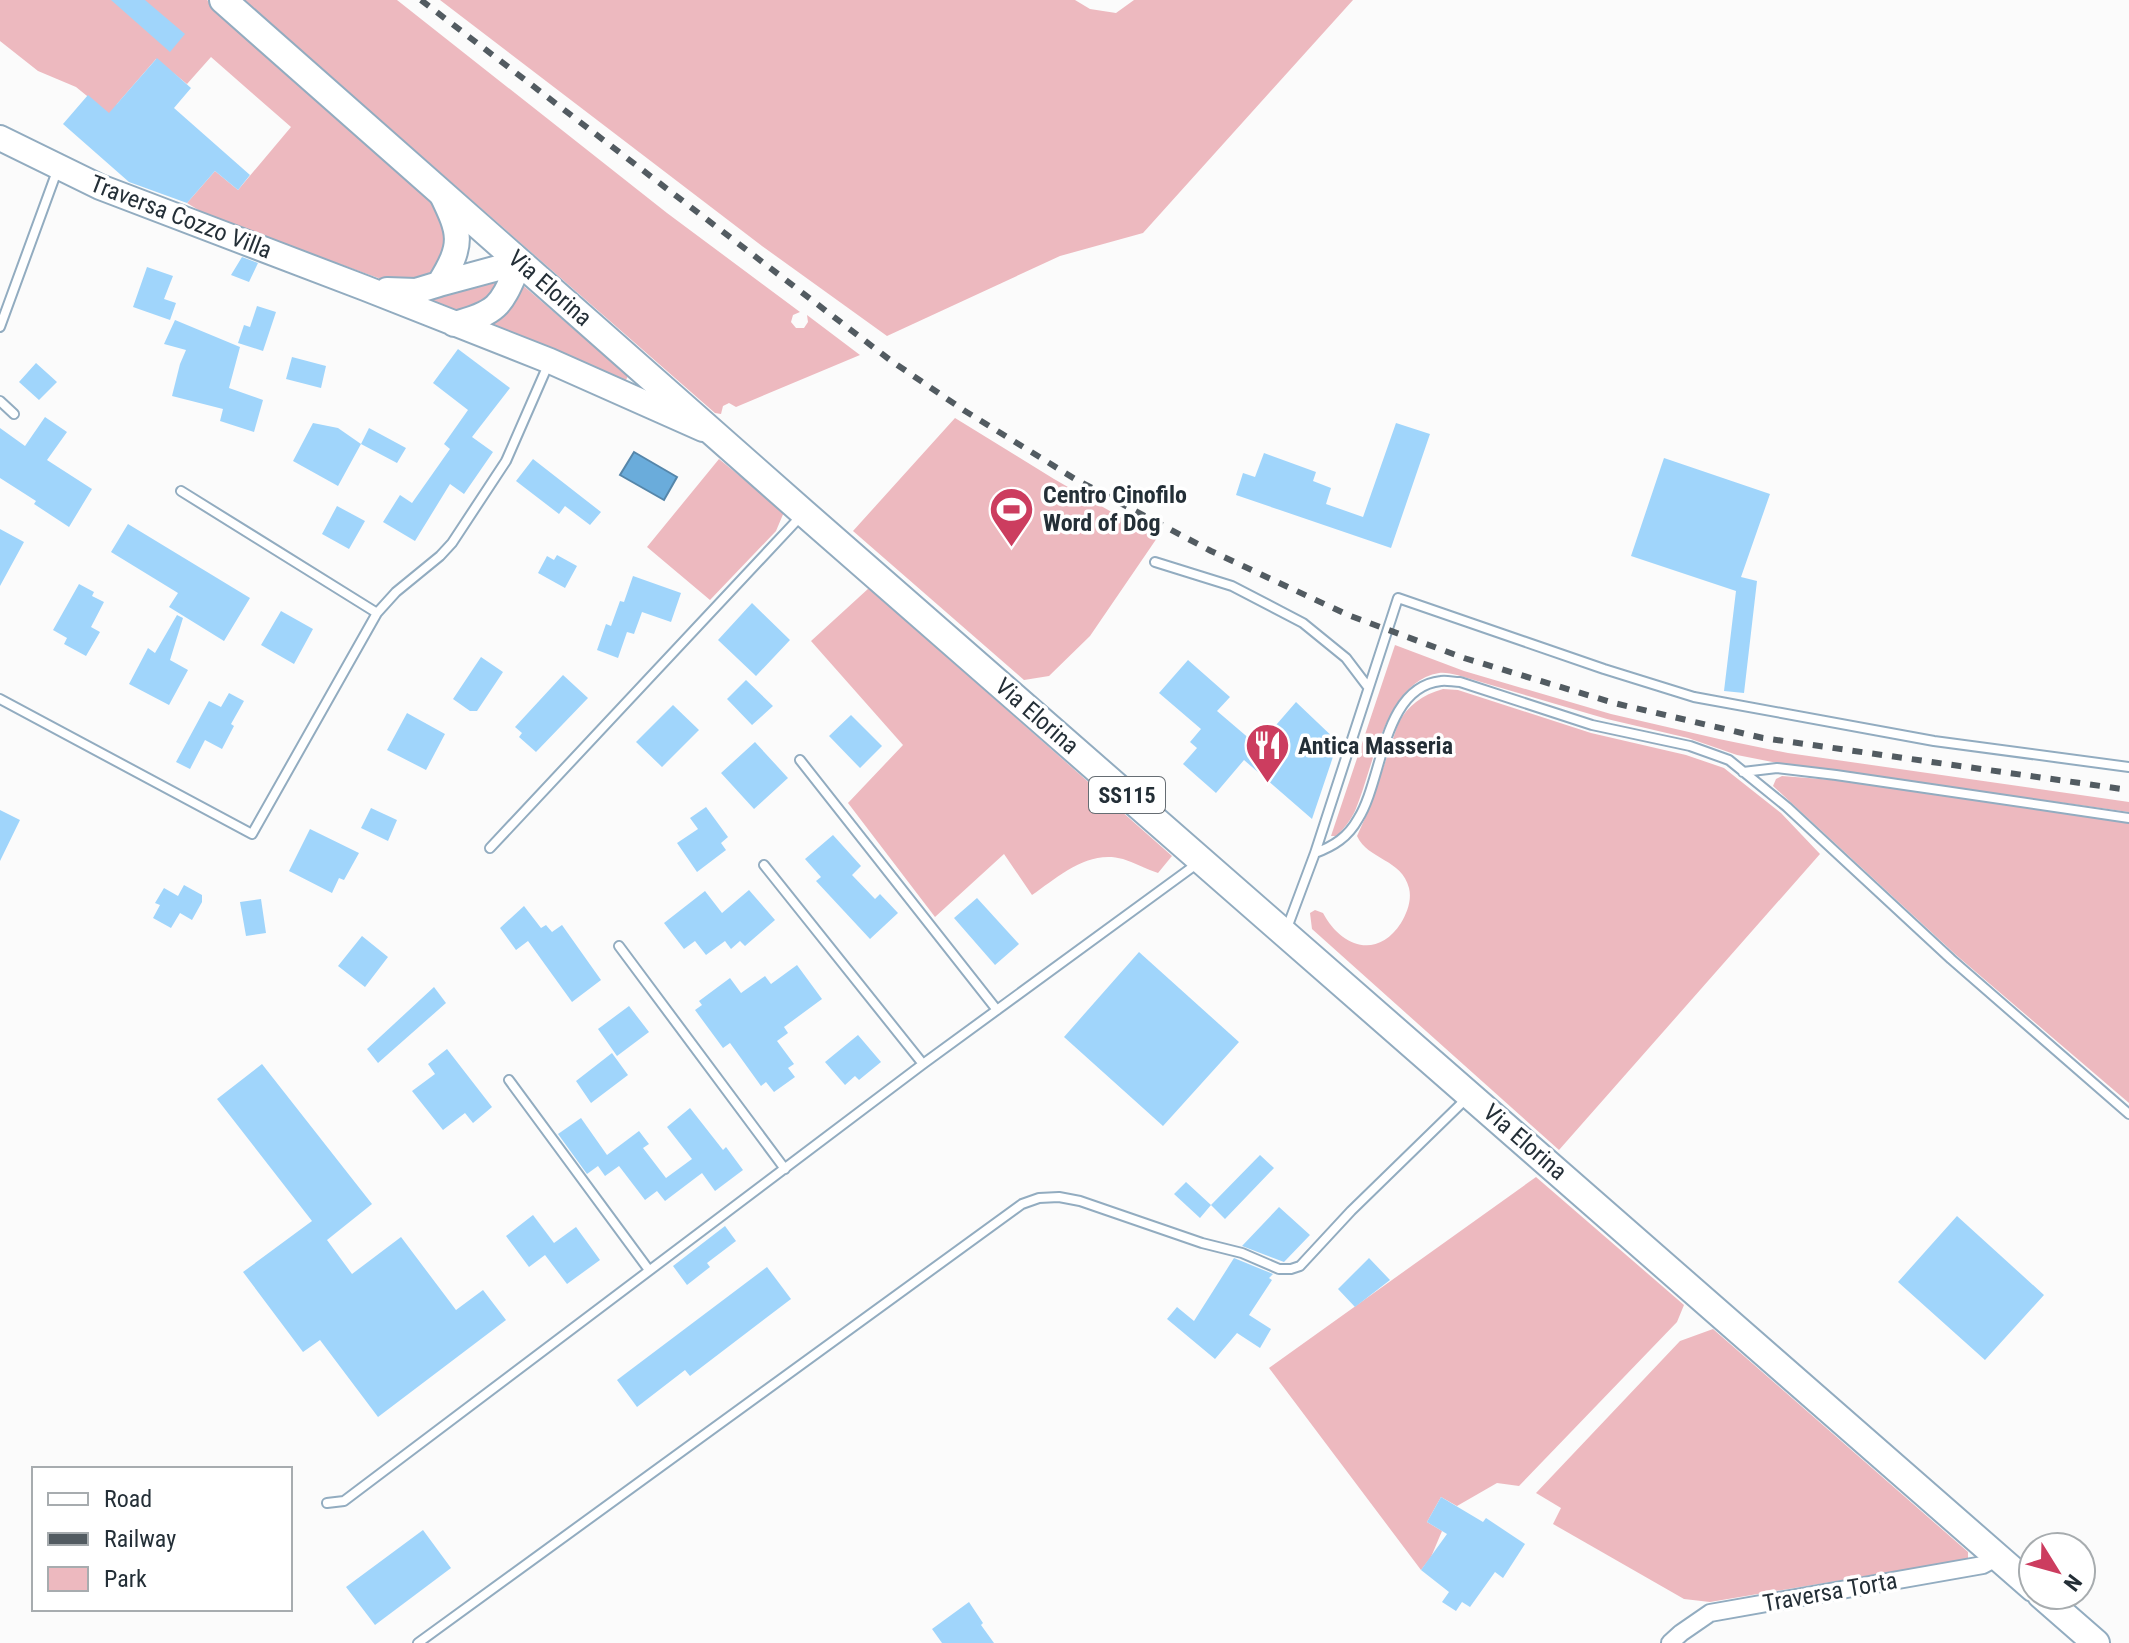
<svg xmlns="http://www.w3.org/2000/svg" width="2129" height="1643" font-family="'Roboto Condensed',sans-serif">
<rect width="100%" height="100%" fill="#fbfbfb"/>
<path fill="#edb9bf" d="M0 0H207L429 194 437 205 448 240C431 278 434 278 392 283L210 217 187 203 215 171 238 190 291 127 211 57 187 84 156 59 117 104 113 117 76 87 38 71 0 41Z
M243 0H397L667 213 800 312 793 315 791 322 796 328H804L808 322 807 315 860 355 736 407 729 403 723 406 721 414 715 413Z
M440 0H1075L1090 9 1116 13 1134 0H1353L1143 233 1060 256 887 336 762 246Z
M495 275 501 282 489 300 462 313 423 299Z
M519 282 628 376 626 380H620L489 329 490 322Z
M955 418 1054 479 1157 538 1090 636 1049 676 1024 680 853 531Z
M719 459 784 512 776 531 710 600 647 547Z
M869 588 1172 856 1158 873C1146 869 1135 863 1123 859 1088 849 1058 877 1032 895L1004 854 935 917 848 803 903 745 811 641Z
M1395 645 1464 671 1611 714 1719 739 1788 753 2129 802V812L1782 764 1737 755 1688 738 1607 719 1457 675C1452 674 1444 672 1439 673 1385 682 1373 769 1355 811 1351 820 1344 828 1337 836H1331Z
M1443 689 1458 690 1591 733 1686 755 1724 768 1781 813 1820 854 1559 1150 1312 929 1310 913 1315 910 1323 913C1341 947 1377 960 1401 923 1407 913 1412 900 1409 888 1402 859 1368 860 1357 836L1370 807 1398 724C1408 705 1422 695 1443 689Z
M1782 776 1834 780 2129 822V1103L1956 955 1773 786 1776 779Z
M1536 1177 1684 1305 1677 1322 1519 1486 1497 1483 1457 1506 1441 1497 1427 1522 1442 1531 1431 1557 1421 1570 1269 1368Z
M1713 1329 1968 1552V1559L1710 1602 1684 1599 1553 1524 1561 1508 1536 1493 1680 1341Z"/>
<path fill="#6aacdb" stroke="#5586aa" stroke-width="2" d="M634 452 677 477 664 500 620 475Z"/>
<path fill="#a0d5fb" d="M111 0H145L185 34 170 52Z
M157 58 191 88 174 108 250 175 238 190 215 171 187 203 129 182 63 124 88 95 109 113Z
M242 257 258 263 249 282 231 275Z
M147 267 173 276 164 299 176 303 170 320 133 307Z
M257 306 276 312 263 351 238 343 244 325 250 327Z
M175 320 240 347 229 388 263 400 254 432 220 421 223 409 172 396 180 364 186 350 164 344Z
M458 349 510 388 472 437 493 452 464 494 450 484 415 541 383 522 400 495 412 503 450 449 444 444 468 410 433 383Z
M292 357 326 366 321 388 286 379Z
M36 363 57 382 39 400 19 382Z
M45 417 67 432 47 460 92 489 69 527 34 504 36 501 0 478V428L25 446Z
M313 423 338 428 361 444 338 486 293 461Z
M1396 423 1430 434 1391 548 1236 495 1243 473 1255 477 1264 453 1316 472 1313 481 1331 488 1326 504 1363 517Z
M369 428 406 448 397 463 361 444Z
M1664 458 1770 494 1741 577 1757 581 1744 693 1724 691 1736 591 1631 556Z
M533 459 601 512 590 525 565 506 559 514 516 481Z
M337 506 365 521 349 549 322 534Z
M128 524 250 598 224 641 169 607 178 593 111 552Z
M0 529 24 542 0 586Z
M557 555 577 566 565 588 538 573 547 556 554 560Z
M633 576 681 593 671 622 642 612 634 634 627 632 618 658 597 650 606 624 611 626 620 601 624 602Z
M79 584 94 592 92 596 104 602 91 627 100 632 86 656 64 644 67 638 53 630Z
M752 603 790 640 756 676 718 640Z
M281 611 313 629 294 664 261 645Z
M177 615 183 618 170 660 188 670 169 705 129 684 148 648 155 653Z
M481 657 503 672 477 711H470L453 699Z
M1188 660 1230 697 1217 711 1258 746 1296 702 1338 742 1312 819 1244 760 1216 793 1183 764 1197 748 1190 742 1201 729 1159 693Z
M563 675 588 698 536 752 519 737 522 733 515 727Z
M746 680 773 706 752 725 727 699Z
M229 693 244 701 231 724 234 726 222 749 205 740 190 769 176 762 209 701 221 707Z
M673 705 699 730 662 767 636 742Z
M407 713 445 734 426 770 387 750Z
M851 715 882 746 860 768 829 736Z
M755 742 788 778 754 809 721 773Z
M706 807 728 837 721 843 726 850 697 872 677 843 698 829 690 818Z
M371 808 397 820 388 841 361 828Z
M0 810 20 820 0 861Z
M310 829 359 853 344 880 339 878 332 893 289 871Z
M833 835 861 866 852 875 875 899 880 894 898 913 870 939 816 881 821 877 805 859Z
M184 885 202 895V902L192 920 180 913 171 928 153 918 160 905 155 903 164 888 178 896Z
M749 890 775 920 745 946 740 941 731 949 725 941 706 955 695 941 684 949 664 923 705 891 722 913Z
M977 898 1019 944 995 965 954 918Z
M261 899 266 933 246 936 240 902Z
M524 906 541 928 546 925 552 932 562 925 601 980 572 1002 528 941 516 950 500 928Z
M362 936 388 957 365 987 338 966Z
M1139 952 1239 1042 1163 1126 1064 1037Z
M797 965 822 999 784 1027 788 1033 777 1041 794 1064 788 1068 795 1077 774 1092 766 1082 761 1086 730 1043 723 1048 695 1010 702 1005 699 1001 730 978 741 993 765 976 771 984Z
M434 987 446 1003 378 1063 367 1049Z
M629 1006 649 1032 617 1056 598 1029Z
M858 1035 881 1062 859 1080 855 1076 845 1085 825 1062Z
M447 1049 492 1107 473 1123 465 1113 443 1130 412 1091 435 1074 428 1064Z
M612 1053 628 1075 591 1103 576 1081Z
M262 1064 372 1204 327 1240 352 1274 401 1237 456 1310 483 1290 506 1320 378 1417 320 1340 303 1352 243 1272 312 1221 217 1099Z
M690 1108 723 1150 726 1147 743 1170 715 1191 702 1173 665 1201 657 1191 645 1200 619 1166 605 1176 598 1166 587 1174 558 1134 581 1118 607 1155 639 1131 649 1144 643 1148 666 1178 692 1159 667 1127Z
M1260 1155 1274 1168 1225 1219 1211 1205Z
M1186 1182 1211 1205 1200 1218 1174 1194Z
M1279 1207 1310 1235 1284 1262 1242 1246Z
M533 1215 554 1243 576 1227 600 1260 567 1284 545 1255 529 1267 506 1236Z
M1957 1216 2044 1295 1985 1360 1898 1282Z
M725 1226 736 1241 707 1263 710 1267 687 1285 673 1266Z
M1234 1258 1273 1274 1269 1278 1272 1280 1249 1315 1271 1329 1260 1348 1237 1333 1215 1359 1167 1319 1177 1307 1194 1321Z
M1369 1258 1390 1280 1355 1307 1338 1289Z
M767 1267 791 1299 690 1376 685 1370 637 1407 617 1380Z
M1441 1497 1483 1522 1486 1518 1525 1544 1503 1578 1495 1572 1470 1607 1462 1602 1456 1611 1442 1602 1449 1592 1421 1570 1447 1534 1427 1522Z
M423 1530 451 1568 375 1625 346 1587Z
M969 1602 983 1623 981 1625 994 1643H942L932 1629Z"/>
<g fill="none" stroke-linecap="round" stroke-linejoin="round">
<defs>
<path id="lane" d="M0 327 57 171
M0 401 14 414
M181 491 377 613
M1155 562 1232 586 1303 623 1346 658 1368 687
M0 699 252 834 377 613 396 592 440 556 452 543 506 461 548 365
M800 760 997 1010
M1743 772 1777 768 1836 775 2129 818
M490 848 801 516
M1315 853C1334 846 1348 837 1358 819 1383 780 1382 687 1441 681 1446 680 1454 682 1460 682L1592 725 1690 746 1729 760 1787 807 1951 959 2129 1114
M764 865 923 1064
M1287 928 1315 853 1398 598 1604 669 1694 697 1934 741 2129 767
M619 946 785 1169
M509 1080 649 1270
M327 1503 344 1501 923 1064 1198 863
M418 1643 1022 1204 1039 1198 1059 1197 1080 1201 1202 1243 1242 1253 1279 1269H1291L1300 1266 1351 1211 1467 1098"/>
<path id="street" d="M1670 1643 1681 1633 1710 1613 1983 1565 1998 1557"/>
<path id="secondary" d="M0 138 100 187 365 288 550 361 703 429
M439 284 520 262
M387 290 416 291 439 284C464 244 461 234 441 193
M454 324C501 312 501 304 520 262"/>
<path id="primary" d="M223 0 804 513 2033 1588
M2041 1595 2096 1643"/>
</defs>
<use href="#lane" stroke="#92acc0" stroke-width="12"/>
<use href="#street" stroke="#92acc0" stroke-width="20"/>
<use href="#secondary" stroke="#92acc0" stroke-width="28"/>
<use href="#primary" stroke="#92acc0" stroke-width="30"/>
<use href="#lane" stroke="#fff" stroke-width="8"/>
<use href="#street" stroke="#fff" stroke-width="16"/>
<use href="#secondary" stroke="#fff" stroke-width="24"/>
<use href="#primary" stroke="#fff" stroke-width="26"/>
<path stroke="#525b61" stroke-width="6" stroke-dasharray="10 10" stroke-linecap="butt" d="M421 0 890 360 965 411 1075 479 1211 551 1348 615 1464 658 1614 703 1763 738 2129 790"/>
</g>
<defs>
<symbol id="stadium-pin" viewBox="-11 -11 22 30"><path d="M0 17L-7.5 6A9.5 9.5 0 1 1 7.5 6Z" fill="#cc3d5f" stroke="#fff"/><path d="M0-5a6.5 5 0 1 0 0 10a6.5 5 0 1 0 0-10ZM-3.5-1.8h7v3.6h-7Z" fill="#fff"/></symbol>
<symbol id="restaurant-pin" viewBox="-11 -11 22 30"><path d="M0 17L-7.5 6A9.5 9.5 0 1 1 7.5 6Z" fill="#cc3d5f" stroke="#fff"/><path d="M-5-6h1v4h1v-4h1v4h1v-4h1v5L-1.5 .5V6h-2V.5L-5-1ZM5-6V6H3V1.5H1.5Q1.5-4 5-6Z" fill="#fff"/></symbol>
</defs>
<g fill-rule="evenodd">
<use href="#stadium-pin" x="986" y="484" width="51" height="69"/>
<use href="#restaurant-pin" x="1242" y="720" width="51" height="69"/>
</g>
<g text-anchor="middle" stroke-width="7" stroke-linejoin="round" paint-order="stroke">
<rect fill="#fff" stroke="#666d73" stroke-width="2" x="1089" y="777" width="76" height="36" rx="6"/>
<g font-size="22" font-weight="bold" fill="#242f37">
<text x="1127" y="803">SS115</text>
</g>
<g font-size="24" fill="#242f37" stroke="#fff">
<text transform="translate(181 217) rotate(21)" y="8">Traversa Cozzo Villa</text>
<text transform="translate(550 288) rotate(41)" y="8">Via Elorina</text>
<text transform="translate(1037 716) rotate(41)" y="8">Via Elorina</text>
<text transform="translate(1525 1142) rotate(41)" y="8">Via Elorina</text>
<text transform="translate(1830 1592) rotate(-10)" y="8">Traversa Torta</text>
</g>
<g font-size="24" font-weight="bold" fill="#242f37" stroke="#fff" text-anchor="start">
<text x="1043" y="503">Centro Cinofilo<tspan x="1043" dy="28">Word of Dog</tspan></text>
<text x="1298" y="754">Antica Masseria</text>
</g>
</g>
<rect x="32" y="1467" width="260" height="144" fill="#ffffff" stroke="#a7acaf" stroke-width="2"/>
<rect x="48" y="1493" width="40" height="12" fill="#ffffff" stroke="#a7acaf" stroke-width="2"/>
<text x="104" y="1507" font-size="24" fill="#242f37">Road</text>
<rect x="48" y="1533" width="40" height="12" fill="#525b61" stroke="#a7acaf" stroke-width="2"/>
<text x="104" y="1547" font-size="24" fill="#242f37">Railway</text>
<rect x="48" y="1567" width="40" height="24" fill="#edb9bf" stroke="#a7acaf" stroke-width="2"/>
<text x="104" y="1587" font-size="24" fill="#242f37">Park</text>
<g transform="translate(2057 1571) rotate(127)"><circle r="38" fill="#ffffff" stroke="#a7acaf" stroke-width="2"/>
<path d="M0-6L14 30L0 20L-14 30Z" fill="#cc3d5f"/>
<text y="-12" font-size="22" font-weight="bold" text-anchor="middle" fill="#242f37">N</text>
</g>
</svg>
